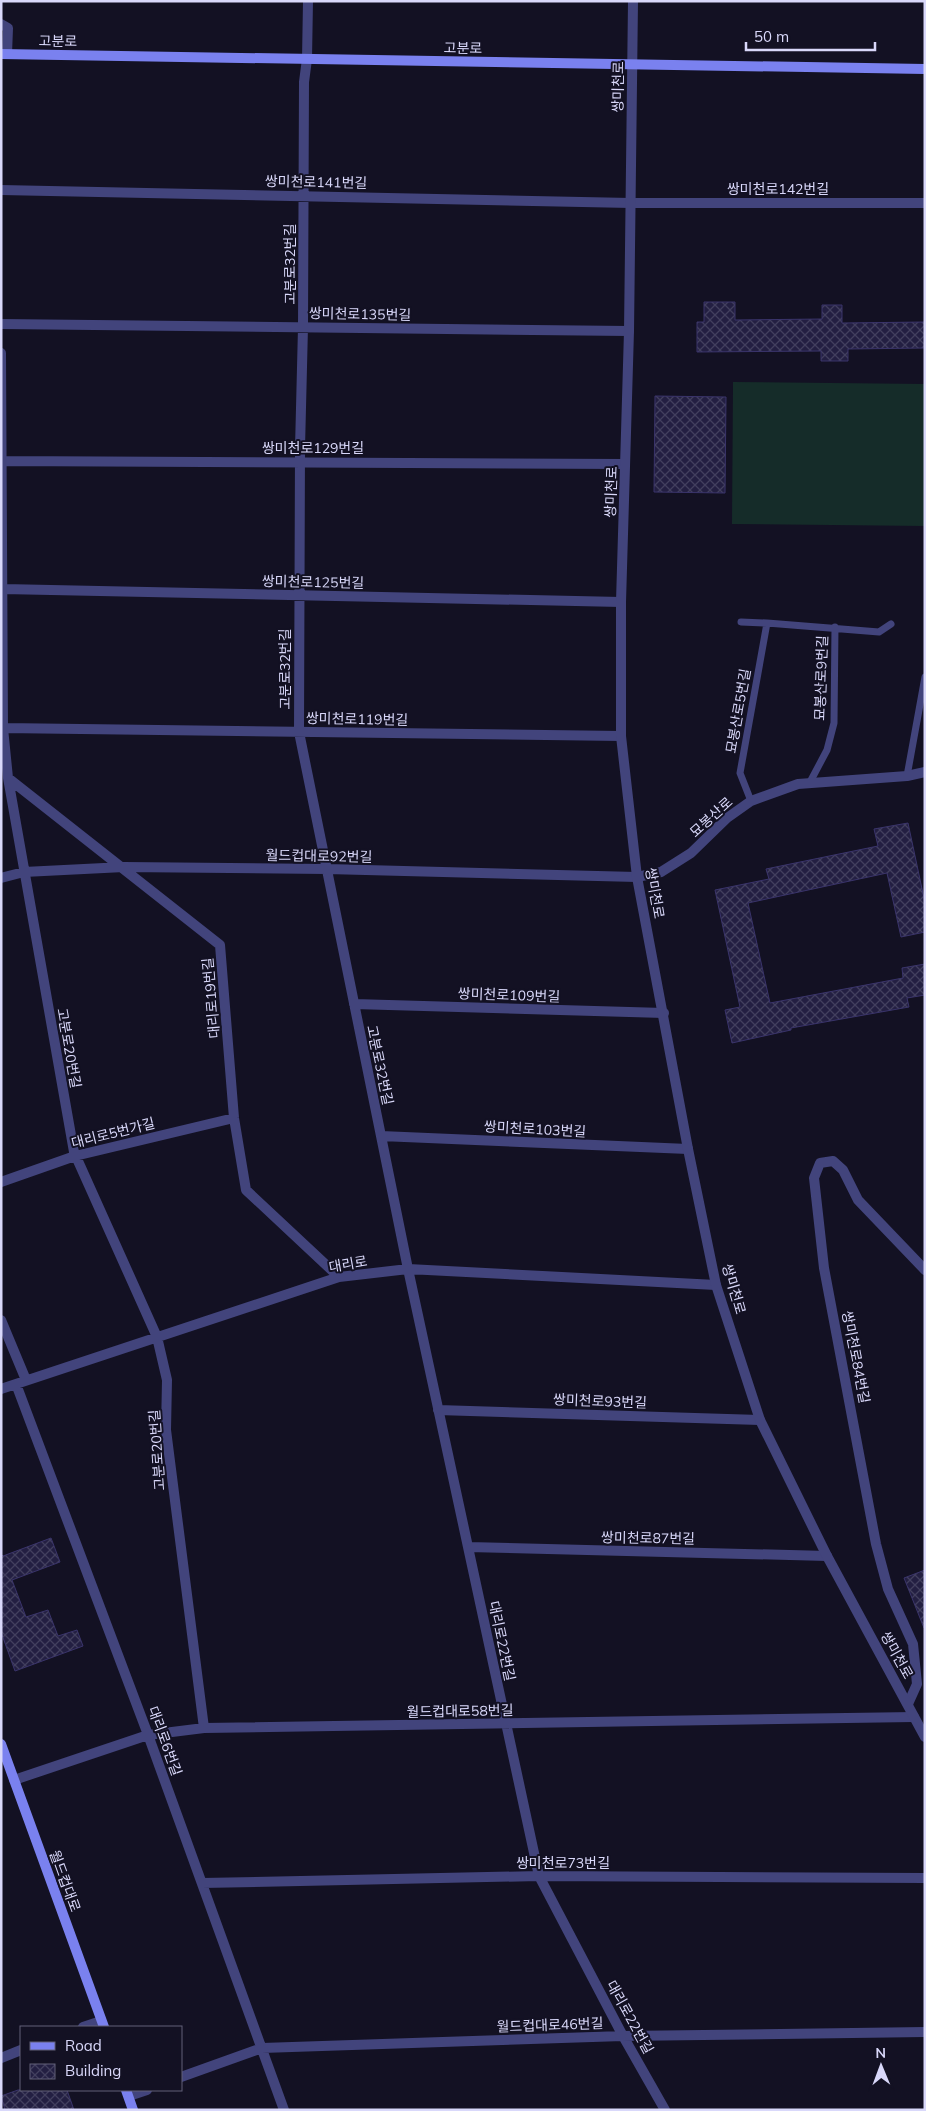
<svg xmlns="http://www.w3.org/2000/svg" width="926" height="2111" font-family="Mulish,'Noto Sans KR',sans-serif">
<defs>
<pattern id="building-cross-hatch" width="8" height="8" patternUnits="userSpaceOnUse" patternTransform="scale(1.25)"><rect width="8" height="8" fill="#231f42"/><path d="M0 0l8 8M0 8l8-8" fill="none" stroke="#423f5e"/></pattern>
</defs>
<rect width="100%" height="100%" fill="#131123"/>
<path fill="#152c29" d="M733 382 925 384V526L732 524Z"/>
<path fill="url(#building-cross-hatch)" stroke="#3a346b" d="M704 302H735V320L822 319V305H842V323L925 322V348L848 349V361H821V351L697 352V322H704Z
M655 396 726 397 725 493 654 492Z
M908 823 925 903V932L901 937 887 873 748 903 770 1003 903 978 902 968 925 964V995L907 998 909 1007 791 1028V1030L732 1043 725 1010 740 1007 715 890 769 879 766 869 878 846 874 829Z
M51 1538 60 1562 12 1580 26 1617 48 1610 58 1636 77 1630 83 1646 15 1671 1 1632V1554L3 1556Z
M925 1570V1628H924L904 1578Z
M18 2090H67L74 2110H5L1 2096Z"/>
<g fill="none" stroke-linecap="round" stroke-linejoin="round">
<path stroke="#42447c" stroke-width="7" d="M741 622 767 623
M907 776 925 677
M809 784 827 750 834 723 835 627
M751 801 740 773 767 623 879 632 891 624"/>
<path stroke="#42447c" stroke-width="10" d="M308 1 307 59 304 82 303 327 300 448 299 732 408 1269 539 1876 623 2036 665 2110
M1 24 8 28 7 54
M1 190 631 203H925
M1 324 629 331
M1 353 3 728 8 778 74 1152 157 1337 167 1380 166 1430 204 1728
M1 461 625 464
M3 589 621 602
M3 728 621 736
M8 778 220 945 234 1118 246 1190 339 1277
M1 878 24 872 124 867 327 869 637 877 661 872 691 853 727 818 751 801 798 784 907 776 925 772
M354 1004 664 1013
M381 1136 688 1149
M1 1182 75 1156 234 1118
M1 1320 26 1380
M16 1384 147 1732 284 2110
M1 1389 339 1277 408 1269 716 1285
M438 1410 760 1420
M468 1547 827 1556
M908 1704 917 1684 913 1644 888 1589 876 1544 824 1268 814 1178 820 1163 833 1161 843 1170 858 1200 925 1270
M14 1780 148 1735 204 1728 914 1717
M202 1883 539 1876 925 1878
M83 2027 101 2021
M1 2058 21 2050
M181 2077 262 2048 623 2036 925 2032
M129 2096 147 2090"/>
<path stroke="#42447c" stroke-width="10" d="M633 1 629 331 621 602V736L637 877 688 1149 716 1285 760 1420 827 1556 925 1737"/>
<path stroke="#7a81ef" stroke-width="10" d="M1 54 925 69
M1 1744 104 2027
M126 2090 133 2110"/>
</g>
<g text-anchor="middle" stroke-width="4" stroke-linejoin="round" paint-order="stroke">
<g font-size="14" fill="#d9d8fa" stroke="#131123">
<text transform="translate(58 41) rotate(1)" y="5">고분로</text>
<text transform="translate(463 48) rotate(1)" y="5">고분로</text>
<text transform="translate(618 87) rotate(-89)" y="5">쌍미천로</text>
<text transform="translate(316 182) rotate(1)" y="5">쌍미천로141번길</text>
<text x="778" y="194">쌍미천로142번길</text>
<text transform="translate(290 264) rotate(-90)" y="5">고분로32번길</text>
<text transform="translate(360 314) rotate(1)" y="5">쌍미천로135번길</text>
<text x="313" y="453">쌍미천로129번길</text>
<text transform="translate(611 492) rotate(-88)" y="5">쌍미천로</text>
<text transform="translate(313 582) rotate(1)" y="5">쌍미천로125번길</text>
<text transform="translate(285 669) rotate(-90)" y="5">고분로32번길</text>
<text transform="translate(821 678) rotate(-88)" y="5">묘봉산로9번길</text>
<text transform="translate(738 711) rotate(-80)" y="5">묘봉산로5번길</text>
<text transform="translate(357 719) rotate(1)" y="5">쌍미천로119번길</text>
<text transform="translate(711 817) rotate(-42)" y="5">묘봉산로</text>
<text transform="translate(319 856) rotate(1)" y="5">월드컵대로92번길</text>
<text transform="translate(655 893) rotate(80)" y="5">쌍미천로</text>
<text transform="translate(509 995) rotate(2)" y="5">쌍미천로109번길</text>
<text transform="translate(211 998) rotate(-95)" y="5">대리로19번길</text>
<text transform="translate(69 1048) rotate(80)" y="5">고분로20번길</text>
<text transform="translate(380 1065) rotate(78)" y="5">고분로32번길</text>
<text transform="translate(535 1129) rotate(3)" y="5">쌍미천로103번길</text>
<text transform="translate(113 1133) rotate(-14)" y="5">대리로5번가길</text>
<text transform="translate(348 1264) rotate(-10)" y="5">대리로</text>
<text transform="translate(734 1289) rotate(74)" y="5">쌍미천로</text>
<text transform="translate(856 1357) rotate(79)" y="5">쌍미천로84번길</text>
<text transform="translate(600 1401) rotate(2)" y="5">쌍미천로93번길</text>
<text transform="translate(157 1450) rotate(-94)" y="5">고분로20번길</text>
<text transform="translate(648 1538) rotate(1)" y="5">쌍미천로87번길</text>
<text transform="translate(502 1641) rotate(78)" y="5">대리로22번길</text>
<text transform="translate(897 1655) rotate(61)" y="5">쌍미천로</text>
<text transform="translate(460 1711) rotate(-1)" y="5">월드컵대로58번길</text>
<text transform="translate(165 1741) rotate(70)" y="5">대리로6번길</text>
<text x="563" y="1868">쌍미천로73번길</text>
<text transform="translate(65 1881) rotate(70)" y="5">월드컵대로</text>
<text transform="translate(630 2017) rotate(61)" y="5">대리로22번길</text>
<text transform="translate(550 2025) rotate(-2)" y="5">월드컵대로46번길</text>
</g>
</g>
<rect width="926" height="2111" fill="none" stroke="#d9d8fa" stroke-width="5"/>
<rect x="20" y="2026" width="162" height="65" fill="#131123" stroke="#626179"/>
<rect x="30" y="2042" width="25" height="8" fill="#7a81ef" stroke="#626179"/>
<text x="65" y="2051" font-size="15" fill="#d9d8fa">Road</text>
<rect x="30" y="2064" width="25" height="15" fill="url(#building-cross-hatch)" stroke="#626179"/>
<text x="65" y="2076" font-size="15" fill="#d9d8fa">Building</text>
<g transform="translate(881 2066) rotate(359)" stroke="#131123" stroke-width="4" paint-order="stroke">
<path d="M0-4L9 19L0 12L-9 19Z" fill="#d9d8fa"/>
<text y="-8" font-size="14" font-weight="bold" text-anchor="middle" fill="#d9d8fa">N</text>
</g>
<path d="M746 42v8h129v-8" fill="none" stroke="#d9d8fa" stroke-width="2.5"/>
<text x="754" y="42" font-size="15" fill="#d9d8fa" stroke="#131123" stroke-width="4" paint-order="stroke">50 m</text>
</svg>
